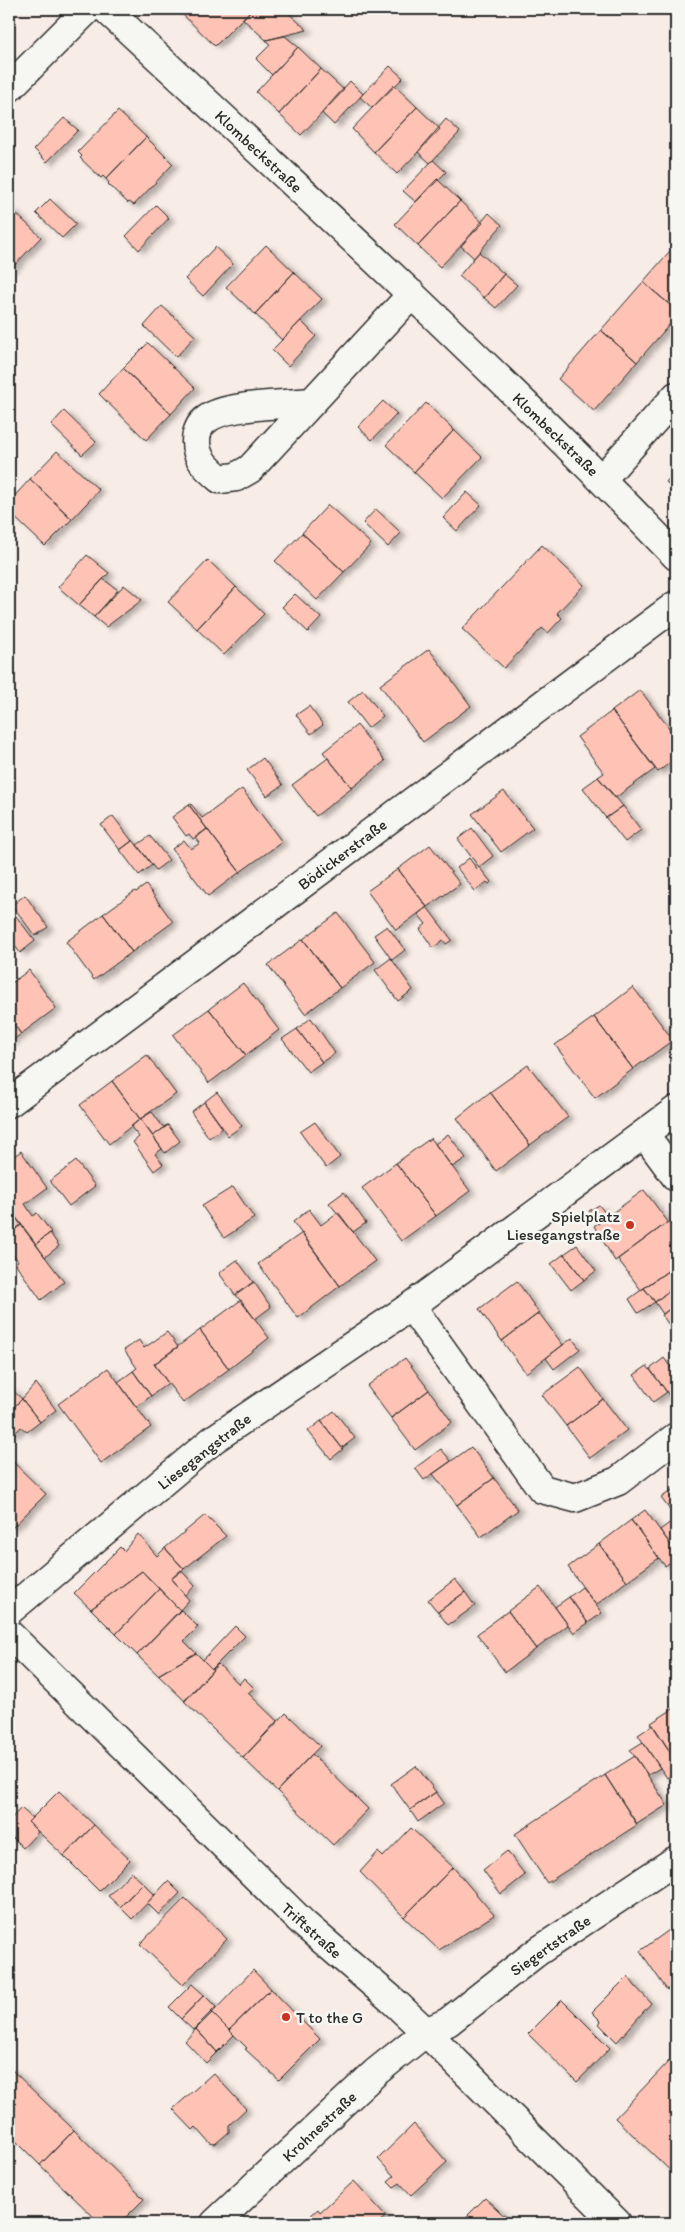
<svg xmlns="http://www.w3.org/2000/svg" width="685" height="2232" font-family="Itim,sans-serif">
<defs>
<filter id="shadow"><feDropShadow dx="5.5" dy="3" stdDeviation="2.5" flood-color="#0004"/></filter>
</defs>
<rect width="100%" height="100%" fill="#f8ece6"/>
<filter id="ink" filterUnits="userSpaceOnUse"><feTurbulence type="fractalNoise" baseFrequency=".02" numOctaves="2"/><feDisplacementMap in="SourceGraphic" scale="10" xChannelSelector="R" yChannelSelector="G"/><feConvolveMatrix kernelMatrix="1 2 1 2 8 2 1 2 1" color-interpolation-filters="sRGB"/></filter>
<g filter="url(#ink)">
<path fill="#fec3b5" stroke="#2b2b2b" filter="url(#shadow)" d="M177 9H252L215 46Z
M252 9H284L307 30 266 40 243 19Z
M285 36 298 47 272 75 256 59 270 45 266 40Z
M298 47 321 69 279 114 256 92Z
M390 66 403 78 372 108 360 97Z
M321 69 344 90 301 135 279 114Z
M350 81 363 94 334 125 322 113Z
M394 85 417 107 374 152 352 129Z
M417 107 440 129 397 174 374 152Z
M118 111 146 137 106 179 103 176 101 178 80 158 82 156 78 152Z
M64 118 78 130 47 162 34 149Z
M446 119 460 132 430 163 418 152Z
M146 137 173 164 134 205 129 202 128 203 108 184 109 183 106 179Z
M433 160 446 172 416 202 403 191Z
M437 179 460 201 418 246 395 224Z
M50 199 76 224 62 238 36 213Z
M460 201 483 223 440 267 418 246Z
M156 205 169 218 139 250 126 236Z
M9 207 41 237 14 266 9 260Z
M489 213 502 225 474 258 461 246Z
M676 244V310L643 282Z
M266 245 294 272 255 314 226 287Z
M215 247 233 264 203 296 185 279Z
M479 252 504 274 484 298 459 276Z
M9 260 14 266 9 271Z
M294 272 322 299 282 340 255 314Z
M504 274 517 285 496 308 484 298Z
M643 282 676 310V317L637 362 601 330Z
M162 306 195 336 176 357 144 326Z
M301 321 316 336 288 366 272 350Z
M601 330 637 362 594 411 558 379Z
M148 343 195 388 171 414 123 368Z
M123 368 171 414 146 440 99 394Z
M383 401 397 414 372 440 358 427Z
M426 403 454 430 414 472 386 445Z
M64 411 96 442 82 455 51 425Z
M454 430 482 457 442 498 414 472Z
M57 451 99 490 72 519 30 479Z
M676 470V491L666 482Z
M30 479 72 519 45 546 9 512V502Z
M467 492 481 505 457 531 443 518Z
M328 505 371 544 344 572 302 533Z
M376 509 401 533 388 547 363 523Z
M302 533 344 572 317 600 275 561Z
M542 545 584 585 557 613 562 618 548 633 542 628 504 668 462 629Z
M87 555 109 573 79 605 58 587Z
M208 560 236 587 197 629 168 602Z
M103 579 118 590 94 617 79 605Z
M124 585 142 600 106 627 94 617Z
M236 587 264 614 224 655 197 629Z
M295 594 321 618 308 632 282 607Z
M429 649 471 706 423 742 380 685Z
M363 690 383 716 368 728 348 702Z
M640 690 676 737V758L658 772 612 711Z
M309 706 323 725 311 734 296 715Z
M612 711 655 769 615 798 598 777 604 773 577 737Z
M676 722V737L669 728Z
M357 725 385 761 352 788 323 752Z
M263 758 283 785 267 796 247 770Z
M328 758 352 788 316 816 292 785Z
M598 777 623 806 606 818 583 788Z
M242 789 282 842 240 872 189 805 191 804 202 818Z
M504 791 533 828 501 852 472 814Z
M189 805 207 829 193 839 189 834 186 836 172 817Z
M623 806 641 830 625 842 606 818Z
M113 816 132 841 120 850 101 825Z
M472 828 493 856 479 867 458 839Z
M207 829 240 872 208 896 172 849 184 840 191 849 200 843 196 838Z
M150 836 169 860 156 870 137 845Z
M133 840 152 865 139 875 120 850Z
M430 845 460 884 427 907 398 869Z
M469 858 477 869 479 867 491 882 489 884 487 882 475 891 457 868Z
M398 869 427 907 396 930 367 891Z
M146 885 173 922 132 952 103 914 135 891 136 892Z
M25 895 48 927 35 936 12 905Z
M427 907 452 940 446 944 443 940 433 948 420 929 426 924 418 914Z
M338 913 375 962 340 988 303 939Z
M103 914 132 952 94 980 66 942Z
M16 916 35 941 20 953 9 937V921Z
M387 926 405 950 392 960 374 935Z
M303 939 340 988 305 1014 268 965Z
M391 958 413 990 398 1001 375 970Z
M29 970 56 1008 21 1034 9 1018V985Z
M243 983 279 1030 246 1055 209 1009Z
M633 987 673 1040 633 1069 594 1017Z
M209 1009 246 1055 209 1083 173 1035Z
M594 1017 633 1069 595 1098 555 1045Z
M9 1018 21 1034 9 1043Z
M311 1018 335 1053 322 1062 297 1029Z
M297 1029 322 1062 308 1072 282 1039Z
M147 1055 176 1094 140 1119 112 1081Z
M528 1065 568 1117 530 1145 490 1092Z
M112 1081 140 1119 109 1144 80 1105Z
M217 1092 242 1126 228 1136 204 1102Z
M490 1092 530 1145 496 1171 457 1118Z
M204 1102 223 1128 209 1138 191 1112Z
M152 1112 163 1127 168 1125 153 1136 140 1119Z
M140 1119 162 1149 155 1154 163 1164 154 1171 133 1142 139 1137 131 1127Z
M315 1122 340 1157 326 1168 300 1132Z
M168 1125 180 1141 165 1153 153 1136Z
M448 1134 466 1158 452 1167 435 1144Z
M431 1138 470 1191 436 1216 396 1163Z
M21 1151 47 1188 25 1204 33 1216 37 1213 51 1232 36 1244 9 1208V1160Z
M76 1161 95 1186 69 1206 50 1181Z
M396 1163 436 1216 401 1241 362 1188Z
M233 1187 254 1218 224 1238 202 1206Z
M644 1190 668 1222 615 1261 594 1226Z
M344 1192 366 1223 353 1232 329 1203Z
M599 1205 608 1217 598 1224 589 1211Z
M9 1208 21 1225 10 1233 9 1231Z
M309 1209 321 1225 338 1212 375 1261 340 1286 293 1222Z
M668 1222 676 1234V1265L641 1290 618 1259Z
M21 1225 64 1282 41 1300 15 1263 18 1261 9 1248V1234Z
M50 1233 59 1246 45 1257 36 1244Z
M302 1233 340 1286 298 1318 258 1264Z
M577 1245 596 1271 584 1280 564 1254Z
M564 1254 584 1280 571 1290 551 1264Z
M237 1260 253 1282 235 1295 219 1273Z
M672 1268 676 1274V1285L655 1302 644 1288Z
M517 1281 539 1313 502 1341 479 1309Z
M254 1282 271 1307 255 1319 236 1295Z
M676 1285V1304L663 1314 655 1302Z
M644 1288 655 1302 638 1313 629 1299Z
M241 1300 269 1338 229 1369 200 1330Z
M676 1304V1335L662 1315Z
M539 1313 563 1345 526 1373 502 1341Z
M200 1330 229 1369 183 1403 154 1364Z
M167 1332 178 1347 154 1364 168 1383 151 1396 133 1371 137 1368 124 1350 139 1340 144 1348Z
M572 1338 580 1349 554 1369 546 1358Z
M405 1358 429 1390 391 1418 367 1386Z
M664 1358 676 1375V1394L671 1398 650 1369Z
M647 1366 667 1392 653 1402 634 1375Z
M580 1367 603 1399 566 1426 542 1395Z
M108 1368 151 1427 101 1463 58 1404Z
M133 1371 151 1396 136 1407 118 1382Z
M36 1383 56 1410 40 1422 22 1399Z
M9 1387 22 1399 9 1412Z
M429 1390 452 1422 415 1450 391 1418Z
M22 1399 40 1422 27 1432 21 1427 13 1435 9 1430V1412Z
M603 1399 627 1430 590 1458 566 1426Z
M334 1411 355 1438 342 1448 321 1421Z
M321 1421 343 1449 331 1459 308 1431Z
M471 1447 494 1478 457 1505 433 1474Z
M441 1449 451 1461 424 1480 415 1468Z
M9 1458 46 1494 12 1528 9 1525Z
M494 1478 518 1510 481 1537 457 1505Z
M676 1487V1518L661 1498Z
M645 1510 676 1552V1558L665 1566 631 1520Z
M205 1515 226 1536 184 1569 165 1548Z
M676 1518V1552L660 1530Z
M631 1520 659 1558 627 1581 599 1544Z
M138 1534 157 1556 165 1548 184 1569 171 1579 189 1600 180 1610 142 1571 91 1609 74 1593 120 1547 124 1551Z
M599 1544 627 1581 596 1605 568 1567Z
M181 1570 195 1586 185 1595 171 1579Z
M142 1571 159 1589 116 1634 91 1609Z
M455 1579 465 1592 438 1612 428 1600Z
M540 1587 568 1625 536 1649 508 1611Z
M582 1587 602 1613 588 1623 569 1597Z
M159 1589 180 1610 137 1655 116 1634Z
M465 1592 475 1606 448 1625 438 1612Z
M569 1597 588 1623 574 1633 555 1607Z
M181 1610 198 1627 184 1641 196 1653 158 1675 137 1655Z
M508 1611 536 1649 505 1672 477 1634Z
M235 1626 245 1636 212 1669 203 1660Z
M196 1653 213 1670 185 1701 158 1675Z
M218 1664 239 1684 244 1678 254 1688 248 1693 277 1721 243 1758 184 1701Z
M676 1707V1761L651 1723Z
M286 1713 320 1746 277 1791 243 1758Z
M653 1725 676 1761V1771L667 1778 638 1735Z
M643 1742 660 1768 648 1775 630 1750Z
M312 1754 368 1809 333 1845 277 1791Z
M635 1756 667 1805 637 1824 605 1775Z
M416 1766 436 1792 410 1810 391 1784Z
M605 1775 637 1825 547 1883 515 1834Z
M59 1791 94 1825 64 1856 28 1822Z
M436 1792 444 1803 418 1822 410 1810Z
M21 1808 32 1818 28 1822 38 1832 23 1848 9 1834V1821Z
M94 1825 130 1860 99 1891 64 1856Z
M411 1828 453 1867 404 1917 360 1872 378 1852 383 1857Z
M507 1851 525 1875 501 1894 483 1870Z
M453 1867 494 1915 439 1950 404 1917Z
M131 1872 143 1883 120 1907 108 1896Z
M168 1881 180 1893 159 1915 147 1903Z
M143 1883 155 1895 132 1919 120 1907Z
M185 1898 227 1939 183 1985 140 1944Z
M676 1925V1984L667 1990 640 1951Z
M253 1970 271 1989 229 2030 212 2013Z
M628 1976 635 1986 651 2003 617 2042 599 2024 601 2021 592 2012Z
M192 1984 204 1995 181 2019 169 2007Z
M271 1989 320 2039 279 2080 245 2049 247 2048 229 2030Z
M204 1995 216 2007 193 2030 181 2019Z
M562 2000 610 2048 577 2082 528 2034Z
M212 2013 234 2035 217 2052 196 2029Z
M196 2029 217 2052 206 2063 185 2041Z
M669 2061 676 2069V2176L615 2118Z
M9 2067 74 2130 40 2165 9 2134Z
M213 2073 246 2109 229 2125V2132L215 2144 210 2143 196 2127 193 2130 173 2109Z
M414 2124 447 2162 411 2195 400 2183 394 2187 388 2181 394 2176 378 2159Z
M74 2130 144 2199 120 2223H100L40 2165Z
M354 2181 386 2216 378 2223H302L318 2209 320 2212Z
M485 2198 512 2223H460Z"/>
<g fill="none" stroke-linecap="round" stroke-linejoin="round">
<defs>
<path id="street" d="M106 9C299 188 493 366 676 556
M9 88 88 9
M312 402C286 405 226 404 207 419 199 424 196 434 196 442 196 459 208 469 220 479L236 477 250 469 412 294
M602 479 676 396
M9 1103 676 605
M645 1135 676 1177
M411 1306 542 1489 575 1498 618 1481 676 1437
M9 1611 214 1439 411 1306 676 1110
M215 2223 376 2072 426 2032 448 2022 537 1952 676 1860"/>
<path id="secondary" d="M9 1634 304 1924 391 1999 426 2032 617 2223"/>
</defs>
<use href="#street" stroke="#2b2b2b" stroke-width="31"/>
<use href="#secondary" stroke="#2b2b2b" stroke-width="31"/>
<use href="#street" stroke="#f6f6f2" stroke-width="28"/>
<use href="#secondary" stroke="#f6f6f2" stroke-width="28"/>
</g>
</g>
<g fill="#c8321e" stroke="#f6f6f2" stroke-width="2">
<circle cx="630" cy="1225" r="5"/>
<circle cx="286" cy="2017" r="5"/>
</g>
<g text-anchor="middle" stroke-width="5" stroke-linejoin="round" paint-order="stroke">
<g font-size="16" fill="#2b2b2b" stroke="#f6f6f2">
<text transform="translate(259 151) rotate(43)" y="6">Klombeckstraße</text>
<text transform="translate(556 434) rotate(44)" y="6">Klombeckstraße</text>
<text transform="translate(342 854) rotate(-37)" y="6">Bödickerstraße</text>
<text transform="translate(204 1451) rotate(-38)" y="6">Liesegangstraße</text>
<text transform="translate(312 1930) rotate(42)" y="6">Triftstraße</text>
<text transform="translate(550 1945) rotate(-35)" y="6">Siegertstraße</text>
<text transform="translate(319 2126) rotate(-43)" y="6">Krohnestraße</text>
</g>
<g font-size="16" fill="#2b2b2b" stroke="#f6f6f2" text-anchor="end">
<text x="620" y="1222">Spielplatz<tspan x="620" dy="18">Liesegangstraße</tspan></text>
<text x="296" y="2023" text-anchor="start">T to the G</text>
</g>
</g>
<rect width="685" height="2232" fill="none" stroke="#f6f6f2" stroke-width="30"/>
<rect x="15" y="15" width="655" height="2202" fill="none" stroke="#2b2b2b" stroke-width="2" filter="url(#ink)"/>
</svg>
